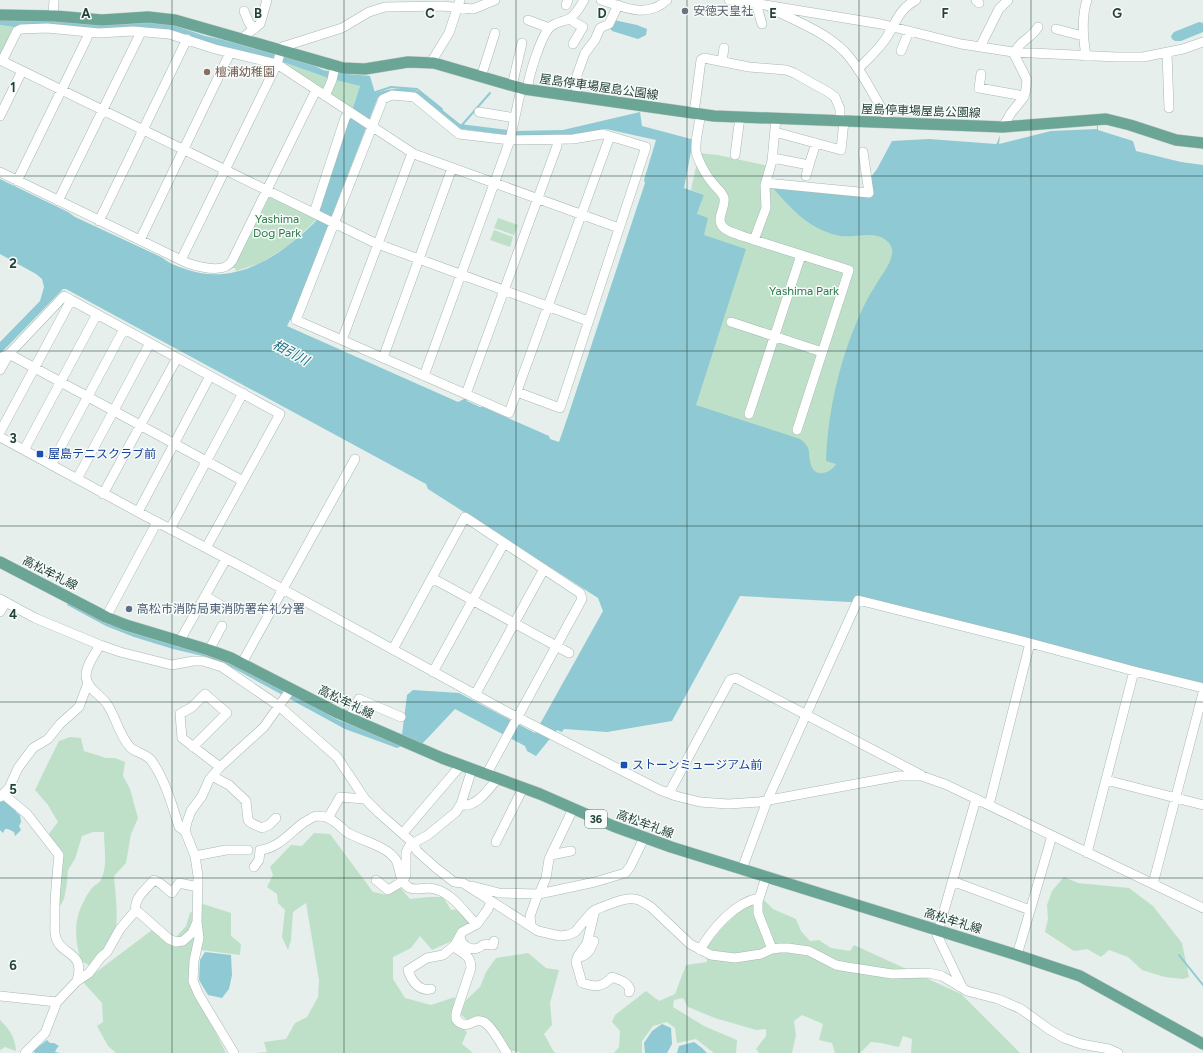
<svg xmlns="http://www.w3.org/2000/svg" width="1203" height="1053" font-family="Figtree,'Noto Sans JP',sans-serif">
<rect width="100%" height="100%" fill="#e6efeb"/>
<path fill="#bfe0c8" d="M0 25 15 27 4 52 0 54Z
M286 63 328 78 323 89 285 65Z
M335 79 360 86 352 110 329 94Z
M699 153 718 155 769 166 767 184 876 227 898 249 837 464 829 473 818 474 695 405 745 249 703 235 697 215 704 195 691 190Z
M270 196 317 219 291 244 261 263 236 271 235 268H230L265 198Z
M498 218 518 225 514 235 494 228Z
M494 230 513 237 510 247 490 240Z
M70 737 81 738 84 751 106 758H115L125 762 123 776 130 789 138 818 131 834 126 863 114 876C115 890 119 920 115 932 110 945 100 956 91 966L81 961C75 941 73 920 84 901 86 896 90 890 94 886 96 884 99 883 101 880 108 865 104 848 104 832H93L82 836 75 859 68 870 67 883 64 899 58 910 60 869 48 835 58 822 48 805 35 790 47 765 59 741Z
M314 833 330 834 373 892 387 895 399 886 410 899 428 897H443L451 910 460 909 471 924 454 940 432 950 420 936 411 948 393 957V979L405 998 431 1005 455 997C454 1014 452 1021 467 1032L462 1044 473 1053H256L267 1052 264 1042 286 1039 295 1023 307 1017 318 997 319 980 306 903 293 912 291 940 288 950 282 937 285 910 278 903 277 894 267 887 273 875 270 867 291 845 302 846Z
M1064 877 1078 883 1129 888 1153 906 1182 943 1189 977 1183 979 1165 977 1142 970 1128 957 1109 950 1101 957 1087 949 1074 951 1045 932 1048 919 1047 905 1052 891Z
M763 899 773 909 796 919 801 931 810 941 819 940 831 948 850 951 854 945 961 994 1020 1053H911L912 1039 903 1036 899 1047 881 1043 871 1042 860 1053H835L832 1043 819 1040 823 1024 802 1015 794 1021 796 1035 792 1053H759L756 1049 766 1036V1029L756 1030 715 1018 688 1007 683 998 674 1000 673 1007 704 1026 737 1040 736 1053H714L696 1039 677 1043 675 1028 667 1022 653 1026 642 1041V1053H614L619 1047 620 1031 612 1022 615 1015 646 991 659 1001 675 994 686 965 707 962 706 948C722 928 737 908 763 899Z
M203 904 231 913V936L241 944 240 955 193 949 189 972 201 1003 226 1053H116L108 1046 97 1026 103 1022 102 1003 83 982 152 930 172 946 177 936 186 926 190 913Z
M528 953 546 968 559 970 550 1003 552 1025 544 1034 554 1052 556 1053H520L519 1052 508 1050 486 1020 466 1019 460 1014 466 1000 480 987 486 972 496 958Z
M0 1020C10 1030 15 1037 16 1051L5 1047 0 1050Z"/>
<path fill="#8ec9d4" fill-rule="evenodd" d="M0 20 142 21 170 24 205 36 247 45 305 61 323 70 339 73 370 76 375 93C390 89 406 85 420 92L460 124 515 131 563 130 640 112 642 126 691 139 693 141 684 188 704 195 697 214 708 218 704 235 746 249 696 405 800 439C813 449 807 452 811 465 815 478 830 474 836 464L826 461C828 410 840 358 861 312 865 304 869 295 874 288 880 277 891 265 892 253 893 249 891 245 888 242 875 228 852 240 836 235 806 227 792 209 772 187L870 195 871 177 877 169 892 141 929 139 996 144 997 143 1000 135 999 144 1051 131 1097 129V124L1098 125V130L1133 141 1136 151 1181 162 1203 165V686L855 596 852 602H849L740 596 672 721 607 732 564 729 562 732 557 730 536 756 527 751 525 746 455 709 422 744 415 741 397 748 367 737 345 729 231 667 207 657 173 649 134 637 106 626 67 605 69 602 208 653 288 692 338 720 392 740 402 735 407 695 413 690 459 693 535 733 603 611 598 598 428 489 426 484 66 289H63L0 354V342L40 301 44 287 42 279 36 274 0 254V179L68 212 75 217 161 257C169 263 176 266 185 269 236 287 282 255 316 221L360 86 328 78 286 63 172 33 15 27 0 25ZM393 91 414 92 418 94 461 129 514 136H571L606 129 656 140 644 180 645 183 567 419 559 442 550 439 549 436 483 407H480L467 401 466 399H464L458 402 287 326 290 320 293 321 296 308 378 97Z
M614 20 637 25 647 29 646 35 638 39 612 31 609 27Z
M1199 22 1203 23V32L1181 41H1175L1172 39 1171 36 1174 32Z
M1 801H7L17 809 16 812 20 815 21 822 19 826 21 830 15 836 14 832 8 829H5L3 833 0 830V802Z
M205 952 231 955 232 975 229 989 222 998 208 995 199 980 200 960Z
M662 1024 671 1028 672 1044 667 1053H645L644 1043 652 1031Z
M47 1040 50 1043H54L59 1046 57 1048 55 1052 60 1053H35L33 1051Z
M694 1042 702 1048 707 1053H677L679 1046Z"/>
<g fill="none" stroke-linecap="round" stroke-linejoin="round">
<path stroke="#8ec9d4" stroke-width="2" d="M373 93 391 87 417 89 442 109
M462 125 490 93
M1179 955 1203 985"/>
<defs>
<path id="minor" d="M601 0C623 7 647 19 667 0
M729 0 755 3 765 5 881 24 961 44 1013 52 1117 57H1143L1183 49 1203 42
M755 0 762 24
M976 0 979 3
M566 5 568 0
M772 9C796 21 825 32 844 51 861 69 872 93 885 114L886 122
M244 11 249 23 254 29
M53 16 54 0
M570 18 574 22 583 27 573 44
M528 20 549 28
M1056 29 1083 36
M245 40 246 35 260 24 267 0
M980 47 999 9 1008 0
M901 51 909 31
M1015 52C1020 40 1031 39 1038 27
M1167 53 1169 108
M1086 56C1083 38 1081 18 1087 0
M0 60 375 243 588 321
M2 61 17 31 21 29 47 28 99 33 133 31 169 34 215 49 277 64 414 154 619 228
M722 61 724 48
M433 63V59L449 33 460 0
M858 69C867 60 877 51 884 41 896 25 897 10 916 0
M981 74 979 88 1024 96
M481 77 495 33
M512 86 522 43
M527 90C529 75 540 39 549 28 555 22 562 22 569 19 576 15 580 7 584 0
M325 96 332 80 335 66
M576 97 577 75 585 53 595 40 600 28 609 24 618 5
M479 112 515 118
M694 113 701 60 704 58 749 67 786 70 794 73 828 92 835 97 840 109V120
M701 114C699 125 695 140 696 151 697 159 706 175 711 181 715 187 722 191 724 198 726 208 715 219 723 227 728 233 747 237 754 240
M0 116 22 71
M776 118 772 161 765 185 766 208 754 240 849 270 797 430
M1003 127 1011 113 1024 97 1026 89 1027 80 1013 52
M775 132 841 150 844 121
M735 155 740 117
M773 158 809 165 816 143
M0 172 187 263C199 267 224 274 232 261L316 90
M806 176 809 165
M17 181 87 38 88 32
M766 183 869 193 863 152
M58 201 141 32
M314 213 345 118 349 112
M99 221 187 39
M140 240 230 53
M181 260 277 64 282 47 342 28 369 12 385 7 442 6 473 9 495 0
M731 322 822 352
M342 340 412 153
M0 358 9 354 243 481
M383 358 452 168
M0 370 9 354 64 296 71 300
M424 376 510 140 521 89
M517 392 560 408 646 147 603 134 573 139 510 140 459 134 414 97 392 95 383 99 296 320 509 413 610 136
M466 394 557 146V140
M749 414 801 255
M0 432 71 300 280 414 206 548
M0 437 138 512 246 569 507 712 660 790 676 796 700 802 728 804 759 802 899 776H922L947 785 1203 908
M24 450 97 314
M51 465 124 329
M77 479 150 343
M103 494 177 358
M138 512 210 376
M170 529 243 393
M432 578 569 653
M205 596 229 610
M0 599 35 618 100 645 120 652 172 665 193 661H203L222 667 279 706 337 757 365 799 379 813 413 843 417 851 436 868 454 882 463 883 538 931 560 936 568 935 575 932 591 913 595 910C605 906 624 897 634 899 640 899 646 904 651 907L690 944 711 955 735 958 761 954 772 949 780 948H788L809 951 836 965 847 967 892 974 929 973 942 976 967 991 998 999 1021 1009 1050 1030 1064 1038 1081 1044 1109 1049 1118 1053
M0 612 6 602
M106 617 157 522
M179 642 226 559
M100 645C95 654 86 665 86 676 87 689 100 694 107 704 116 717 119 735 130 747 136 753 145 753 151 760 165 779 172 805 179 827L185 831
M393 649 465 517 580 593 582 599 486 775
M209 650 222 626
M242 663 355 459
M433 672 504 543
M475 695 544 569
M349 718 359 699 401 717
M193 747 227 713 205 694 192 707 180 714 182 738 220 767
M212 776 229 785 246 801 248 820 251 823 262 828 269 825 276 818
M1106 780 1203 805
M669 793 730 680 736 678 921 775
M3 794 27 814 59 855C57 877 54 898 55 920 55 925 54 932 56 938 61 956 86 951 77 981
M0 797 9 788 18 768 33 748 48 739 60 724 79 707 88 683
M461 805C476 808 489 789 497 779
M989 805 1030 643 1134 671
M328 818 340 797 365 799
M403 833 461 765
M496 842 523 788
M1087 853 1134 671 1203 688
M551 855 571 851
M195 856 226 850H248
M254 867 259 860 260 850C277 849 290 833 303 823 307 821 312 817 316 816 319 816 326 817 328 818 336 821 342 829 348 833 362 841 387 846 396 860 400 867 399 881 408 887 414 891 422 888 429 888 451 890 462 910 476 924
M742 869 767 801 858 600 1030 643
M766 877 758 902V913L772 949
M376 880 388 890 403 881 406 875V852L410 845 428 835 456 812 461 804 472 769
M952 881 1030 910
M1153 884 1203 693
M472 886 499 893 539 894 546 878 549 859 573 809
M539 894 595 882 625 873 630 867 644 838
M491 901 488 909 477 924 462 932 455 945 457 949C466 955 471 957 471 968L456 1013V1019C468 1033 473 1016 484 1022 493 1027 501 1045 507 1053
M136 910C133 899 147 888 154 880 161 882 166 889 172 893L179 883 198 887
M595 910 587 943 578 956 576 962 582 983C595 987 602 988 612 977 620 980 626 981 630 989L629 992
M197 922 199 938 194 961 193 981 199 995 234 1053
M531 926 530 916 538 894
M460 936C461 944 468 951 478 948 482 947 480 946 483 945 486 944 490 945 493 945L494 941
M700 950C712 929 734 903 759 898
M1017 955 1052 836
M577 958C588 955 590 951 594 941
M962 987 937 935 976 799
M431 989C419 992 411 980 408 970L427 958 443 955 455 945
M0 996 57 1002
M25 1053 45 1033 57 1002 77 981 89 973 101 957 107 952 120 929 136 910 169 939 176 942 183 941 192 933 197 922 198 876 195 856 185 831 187 822 191 811 202 796 209 780 220 767 264 727 291 689"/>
<path id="major" d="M0 15 55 16 102 20 148 17 175 20 343 68 365 69 408 62 434 63 524 89 714 116 1003 127 1106 119 1130 125 1176 140 1203 143
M0 562 106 617 126 625 209 650 231 658 338 713 442 758 540 794 613 826 671 847 1017 955 1080 976 1203 1044"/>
</defs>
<use href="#minor" stroke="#a8b8b2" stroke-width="10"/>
<use href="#major" stroke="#c2cac8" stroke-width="12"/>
<use href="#minor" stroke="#fff" stroke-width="9"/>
<use href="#major" stroke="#6aa596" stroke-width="11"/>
</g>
<path fill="none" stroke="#24423a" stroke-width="1" stroke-opacity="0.55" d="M172 0V1053M344 0V1053M516 0V1053M687 0V1053M859 0V1053M1031 0V1053M0 176H1203M0 351H1203M0 526H1203M0 702H1203M0 878H1203"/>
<circle fill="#6b7280" stroke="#f7fbf9" stroke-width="1.5" cx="685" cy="11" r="4"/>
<circle fill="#8d6e63" stroke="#f7fbf9" stroke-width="1.5" cx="207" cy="72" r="4"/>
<g fill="#1a4fb4" stroke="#f7fbf9" stroke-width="1.5">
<rect x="36" y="450" width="8" height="8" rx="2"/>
<rect x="620" y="761" width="8" height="8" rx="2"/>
</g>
<circle fill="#5c6f8a" stroke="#f7fbf9" stroke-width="1.5" cx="129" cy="609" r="4"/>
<g text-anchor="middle" stroke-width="3" stroke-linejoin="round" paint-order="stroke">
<rect fill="#f7fbf9" stroke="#637a73" stroke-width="1" x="585" y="810" width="22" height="18" rx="3"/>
<g font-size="11" font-weight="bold" fill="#24423a">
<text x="596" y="823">36</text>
</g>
<g font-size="12" fill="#5b616d" stroke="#f7fbf9" text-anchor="start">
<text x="693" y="15">安徳天皇社</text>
</g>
<g font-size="12" fill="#785e54" stroke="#f7fbf9" text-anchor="start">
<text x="215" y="76">檀浦幼稚園</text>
</g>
<g font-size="12" fill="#24423a" stroke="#f7fbf9">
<text transform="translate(599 87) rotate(8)" y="4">屋島停車場屋島公園線</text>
<text transform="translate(921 111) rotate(2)" y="4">屋島停車場屋島公園線</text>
<text transform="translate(50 573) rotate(27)" y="4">高松牟礼線</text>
<text transform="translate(346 702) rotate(26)" y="4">高松牟礼線</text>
<text transform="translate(645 824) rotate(20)" y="4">高松牟礼線</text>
<text transform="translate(953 921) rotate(17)" y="4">高松牟礼線</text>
</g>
<g font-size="12" fill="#2d7a4b" stroke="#f7fbf9">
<text x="277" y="223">Yashima<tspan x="277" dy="14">Dog Park</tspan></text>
<text x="804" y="295">Yashima Park</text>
</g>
<g font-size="12" fill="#164399" stroke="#f7fbf9" text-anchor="start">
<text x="48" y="458">屋島テニスクラブ前</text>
<text x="632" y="769">ストーンミュージアム前</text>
</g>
<g font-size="12" fill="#4e5e75" stroke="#f7fbf9" text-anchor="start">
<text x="137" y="613">高松市消防局東消防署牟礼分署</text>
</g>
<g font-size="13" font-style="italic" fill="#1c6f80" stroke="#f7fbf9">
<text transform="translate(291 352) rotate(28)" y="5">相引川</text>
</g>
</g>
<g font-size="13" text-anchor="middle" font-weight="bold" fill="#24423a" stroke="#f7fbf9" stroke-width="3" stroke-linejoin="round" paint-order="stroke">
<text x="86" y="18">A</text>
<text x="258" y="18">B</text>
<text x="430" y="18">C</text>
<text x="602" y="18">D</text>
<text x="773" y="18">E</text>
<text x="945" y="18">F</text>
<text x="1117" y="18">G</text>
<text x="13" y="92">1</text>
<text x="13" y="268">2</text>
<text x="13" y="443">3</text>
<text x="13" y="619">4</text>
<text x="13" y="794">5</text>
<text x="13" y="970">6</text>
</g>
</svg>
